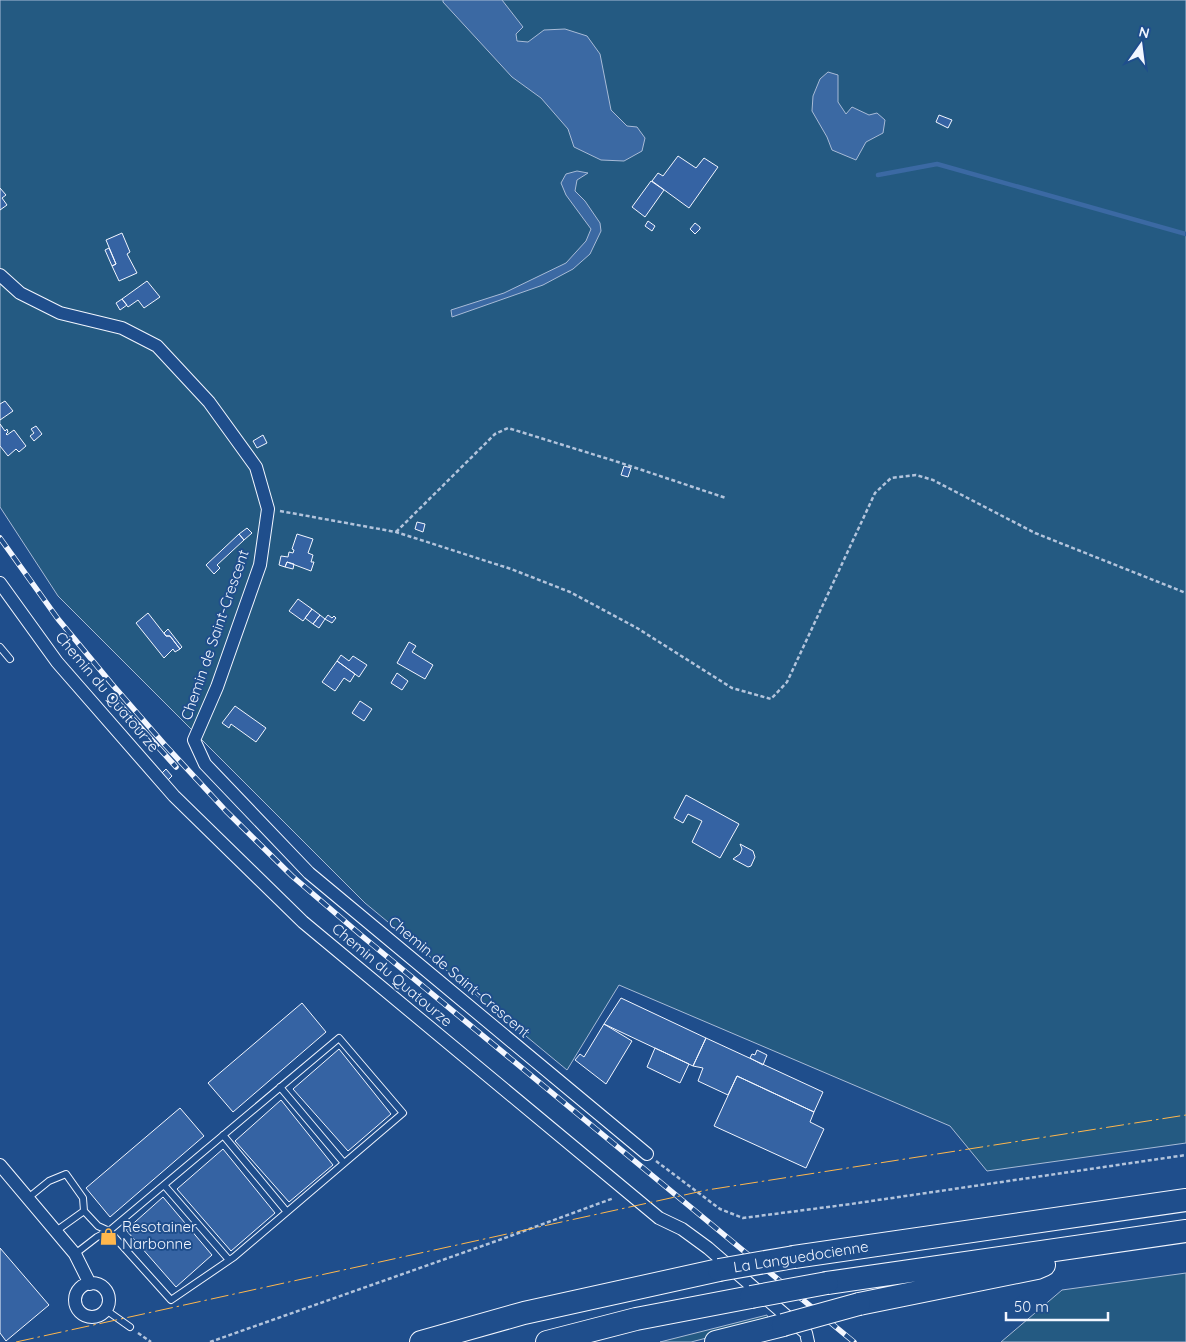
<svg xmlns="http://www.w3.org/2000/svg" width="1186" height="1342" font-family="Quicksand,sans-serif">
<rect width="100%" height="100%" fill="#1f4e8c"/>
<path fill="#245a82" stroke="#a8bbd7" d="M0 0H1186V1143L987 1171 950 1126 619 985 567 1070 365 903 58 596 0 507Z
M1186 1273V1342H1001L1062 1290Z
M767 1315 769 1322 691 1342H660Z"/>
<path fill="#3b69a3" stroke="#a8bbd7" d="M443 0H502L523 27 516 34 517 41 528 42 544 30 565 29 587 36 600 54 611 110 627 126 637 127 645 138 642 151 624 161 601 160 574 147 568 129 541 98 512 77 443 2Z
M828 72 838 75V102L846 114 852 107 869 115 877 113 885 120 883 133 866 142 856 160 832 150 827 137 812 111 813 96 820 79Z
M577 171 588 173 577 180 575 191 585 201 600 223 601 231 590 254 573 269 543 285 452 317 451 310 504 293 566 263 586 241 591 229 566 195 561 183 566 174Z"/>
<g fill="none" stroke-linecap="round" stroke-linejoin="round">
<path stroke="#3b69a3" stroke-width="4.5" d="M878 175 937 164 1186 234"/>
</g>
<path fill="#3563a3" stroke="#f2f6ff" d="M939 115 952 120 948 128 936 122Z
M678 156 696 168 704 158 718 167 689 208 652 181 658 173 663 176Z
M651 181 664 190 645 217 632 207Z
M0 188 6 195 2 198 7 205 0 210Z
M648 221 655 226 652 231 645 226Z
M695 223 700 227V229L695 234 690 229Z
M122 233 130 252 127 254 137 273 119 281 112 266 116 264 106 240Z
M109 248 116 264 112 266 105 250Z
M147 281 160 297 144 308 138 300 128 307 122 299Z
M122 299 127 305 120 310 116 303Z
M5 401 13 411 0 420V404Z
M0 424 5 431 7 429 8 432 6 434 7 435 14 430 26 446 19 452 16 449 8 456 0 446Z
M36 426 42 434 34 441 30 436 34 433 31 429Z
M263 435 267 443 257 448 253 441Z
M624 466 631 468 628 477 621 475Z
M417 522 425 524 423 532 415 529Z
M247 528 252 533 244 540 239 534Z
M239 534 244 540 217 565 220 568 214 574 206 565Z
M297 534 313 539 308 553 313 555 311 562H314L311 571 287 562 285 567 279 565 281 556 288 557 289 552 293 553 294 550 292 549Z
M287 562 294 564 293 569 285 567Z
M298 599 312 609 303 621 289 611Z
M312 609 320 615 313 624 305 618Z
M148 613 166 636H170L180 649 175 652 173 649 164 658 136 623Z
M320 615 325 619 319 628 313 624Z
M328 615 332 618 334 616 336 618 332 623 325 619Z
M168 629 182 647 180 649 170 636H166L164 633Z
M409 642 416 646 412 652 433 665 425 679 397 663Z
M341 655 349 661 353 656 367 665 359 677 337 661Z
M337 661 355 674 350 682 344 678 335 691 322 682Z
M397 673 408 681 402 690 391 683Z
M360 701 372 709 364 721 352 713Z
M235 706 266 728 256 742 231 724 229 728 222 723Z
M166 769 172 776 168 780 161 774Z
M686 795 739 824 720 858 692 842 702 821 688 814 683 823 674 818Z
M740 844 753 851 755 857 751 866 748 867 733 859 740 854 742 849Z
M621 998 706 1038 693 1066 604 1024Z
M302 1003 326 1032 233 1112 208 1083Z
M604 1024 632 1041 606 1084 575 1060 580 1054 584 1057Z
M706 1038 823 1092 814 1112 737 1076 728 1095 698 1081 703 1068 693 1066Z
M655 1048 689 1064 680 1083 647 1067Z
M339 1049 391 1114 348 1151 293 1089Z
M757 1050 767 1055 763 1065 750 1058 752 1054 755 1055Z
M737 1076 814 1112 810 1122 824 1129 806 1168 714 1126Z
M281 1100 333 1165 289 1202 235 1141Z
M180 1108 204 1136 110 1217 86 1188Z
M223 1149 275 1213 231 1251 177 1189Z
M163 1197 212 1255 176 1287 126 1230Z
M0 1248 49 1305 6 1341 0 1333Z"/>
<g fill="none" stroke-linecap="round" stroke-linejoin="round">
<defs>
<path id="lane" d="M0 647 10 659
M280 1087 344 1163
M223 1135 287 1212
M164 1185 229 1260
M28 1198 49 1181 66 1174 83 1198 84 1211
M56 1231 84 1211 98 1226 109 1231 339 1038 403 1113 234 1257 171 1300 109 1231 97 1237 75 1254
M106 1310 130 1327"/>
<path id="street" d="M0 275 20 293 60 313 122 328 157 346 209 402 256 467 268 509 260 565 217 687 194 740 205 764 309 873 647 1154
M0 583 57 662 174 796 303 922 659 1218 682 1229 708 1248 806 1333 808 1342
M0 1165 75 1254 90 1284
M75 1300a17 17 0 1 1 34 0a17 17 0 1 1-34 0Z"/>
<path id="highway" d="M794 1257 1186 1200
M827 1283 1186 1231
M859 1304 1037 1268 1044 1265
M421 1342 524 1313 719 1270
M547 1342 636 1319 751 1297
M716 1342 783 1325"/>
</defs>
<use href="#lane" stroke="#f2f6ff" stroke-width="8"/>
<use href="#street" stroke="#f2f6ff" stroke-width="14"/>
<use href="#highway" stroke="#f2f6ff" stroke-width="24"/>
<path stroke="#b3c4dc" stroke-width="2.5" stroke-dasharray="4 2.5" stroke-linecap="butt" d="M280 511 396 532 511 569 570 592 637 628 732 688 771 699 787 682 875 493 891 478 916 475 933 480 1035 533 1186 593
M396 532 495 434 508 428 618 462 726 498
M656 1161 720 1209 743 1218 851 1204 1186 1155
M138 1333 151 1342
M210 1342 502 1239 614 1198"/>
<use href="#lane" stroke="#1f4e8c" stroke-width="6"/>
<use href="#street" stroke="#1f4e8c" stroke-width="12"/>
<use href="#highway" stroke="#1f4e8c" stroke-width="22"/>
<defs>
<path id="rail" d="M0 538 58 619 111 683 165 745 226 811 292 876 362 936 854 1342
M114 698 176 767"/>
</defs>
<use href="#rail" stroke="#f2f6ff" stroke-width="5.5"/>
<use href="#rail" stroke="#1f4e8c" stroke-width="4" stroke-dasharray="11" stroke-linecap="butt"/>
<defs>
<path id="highway-bridge" d="M719 1270 794 1257
M751 1297 827 1283
M783 1325 859 1304"/>
</defs>
<use href="#highway-bridge" stroke="#f2f6ff" stroke-width="24" stroke-linecap="butt"/>
<use href="#highway-bridge" stroke="#1f4e8c" stroke-width="22"/>
<path stroke="#ffb74d" stroke-width="1" stroke-dasharray="18 4 2.5 4" stroke-linecap="butt" d="M16 1342 707 1190 1186 1115"/>
</g>
<defs>
<symbol id="shop-bare" viewBox="-9 -9 18 18"><path d="M-5-2.5h2.3a2.7 3.5 0 0 1 5.4 0H5L5.5 6h-11ZM-1.5-2.5h3a1.5 2.3 0 0 0-3 0Z" fill="#ffb74d" stroke="#1f4e8c" stroke-width="2.5" paint-order="stroke"/></symbol>
</defs>
<g fill-rule="evenodd">
<use href="#shop-bare" x="96" y="1224" width="25" height="25"/>
</g>
<g text-anchor="middle" stroke-width="4" stroke-linejoin="round" paint-order="stroke">
<g font-size="15" fill="#f2f6ff" stroke="#1f4e8c">
<text transform="translate(215 635) rotate(-71)" y="5">Chemin de Saint-Crescent</text>
<text transform="translate(107 692) rotate(50)" y="5">Chemin du Quatourze</text>
<text transform="translate(392 975) rotate(40)" y="5">Chemin du Quatourze</text>
<text transform="translate(459 977) rotate(40)" y="5">Chemin de Saint-Crescent</text>
<text transform="translate(801 1257) rotate(-9)" y="5">La Languedocienne</text>
</g>
<g font-size="15" fill="#f2f6ff" stroke="#1f4e8c" text-anchor="start">
<text x="122" y="1232">Resotainer<tspan x="122" dy="17">Narbonne</tspan></text>
</g>
</g>
<g transform="translate(1141 45) rotate(14)" stroke="#1f4e8c" stroke-width="4" paint-order="stroke">
<path d="M0-4L9 19L0 12L-9 19Z" fill="#f2f6ff"/>
<text y="-8" font-size="14" font-weight="bold" text-anchor="middle" fill="#f2f6ff">N</text>
</g>
<path d="M1006 1312v8h102v-8" fill="none" stroke="#f2f6ff" stroke-width="2.5"/>
<text x="1014" y="1312" font-size="15" fill="#f2f6ff" stroke="#1f4e8c" stroke-width="4" paint-order="stroke">50 m</text>
</svg>
